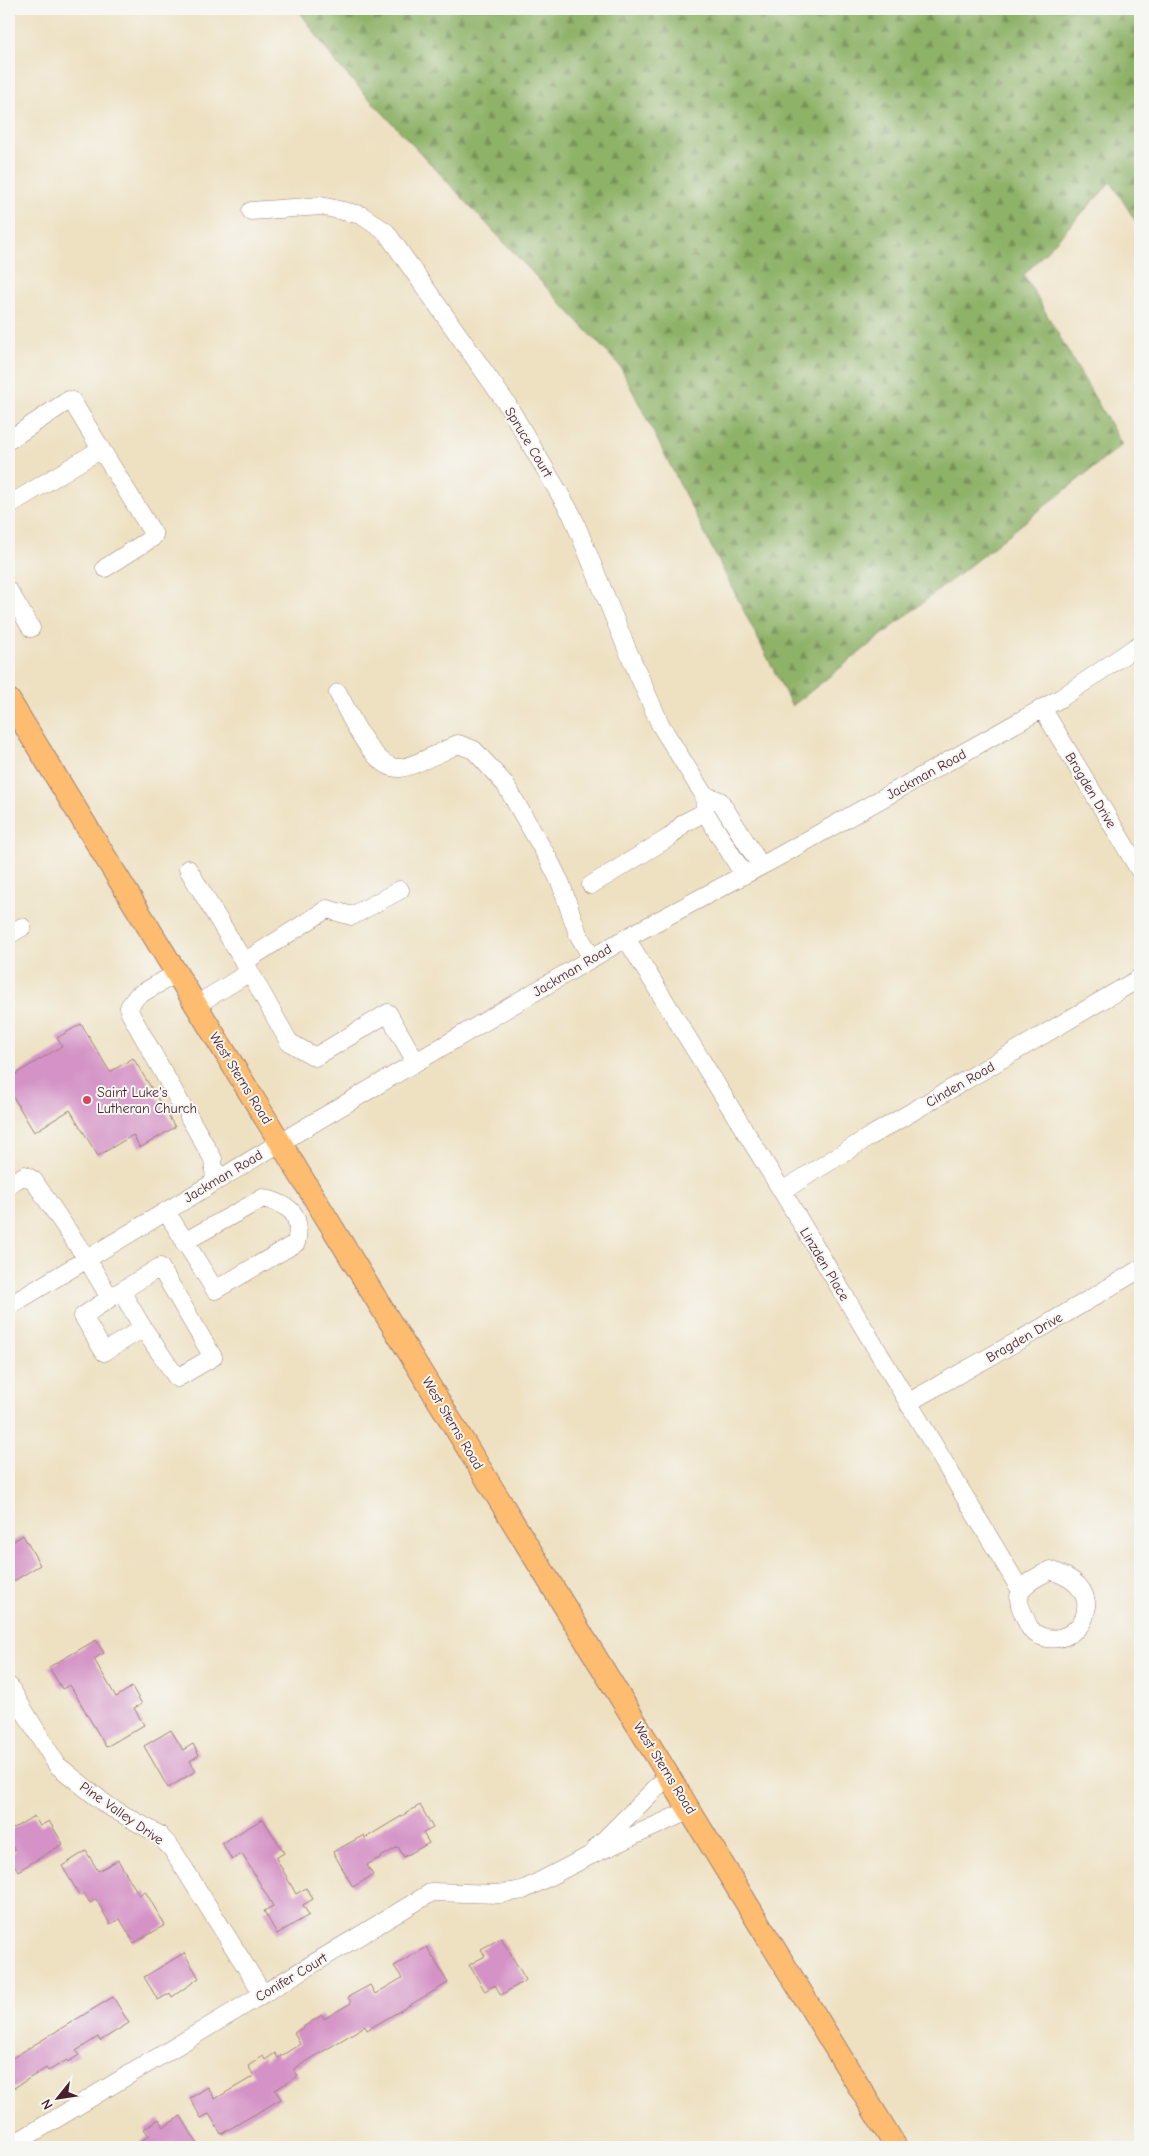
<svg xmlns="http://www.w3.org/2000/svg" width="1149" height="2156" font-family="'Comic Neue',sans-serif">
<defs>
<pattern id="forest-firs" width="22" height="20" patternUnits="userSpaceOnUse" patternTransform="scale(1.25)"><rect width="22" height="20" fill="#8eb268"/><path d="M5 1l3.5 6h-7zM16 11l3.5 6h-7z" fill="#769056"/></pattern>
</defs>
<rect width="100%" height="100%" fill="#f6f6f2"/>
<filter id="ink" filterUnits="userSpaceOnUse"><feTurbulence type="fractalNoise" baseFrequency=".02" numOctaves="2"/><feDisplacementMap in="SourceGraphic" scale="10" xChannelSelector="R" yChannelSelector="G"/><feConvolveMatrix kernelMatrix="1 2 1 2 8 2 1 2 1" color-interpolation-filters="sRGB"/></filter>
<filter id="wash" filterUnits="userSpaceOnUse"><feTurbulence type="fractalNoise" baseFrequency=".0096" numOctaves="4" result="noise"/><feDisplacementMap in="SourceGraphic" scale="20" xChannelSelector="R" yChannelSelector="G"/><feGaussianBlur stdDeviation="1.12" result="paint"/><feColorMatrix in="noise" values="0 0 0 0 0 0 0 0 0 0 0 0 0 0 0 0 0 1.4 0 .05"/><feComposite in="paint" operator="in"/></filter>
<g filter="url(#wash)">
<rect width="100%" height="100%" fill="#eee1c2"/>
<path fill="url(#forest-firs)" stroke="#6c684a" d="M298 9H1140V228L1111 182 1024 275 1122 445 792 706 620 366 336 63Z"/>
<g id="blocks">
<path fill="#d492c6" d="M81 1024 110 1072 133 1058 175 1127 140 1148 133 1135 98 1156 70 1110 34 1132 9 1090V1078L62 1046 57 1038Z
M23 1535 40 1565 9 1584V1544Z
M96 1640 104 1653 94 1659 116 1697 132 1687 142 1704 134 1708 144 1725 106 1747 70 1685 62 1689 49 1667Z
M171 1730 183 1750 193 1744 199 1755 190 1761 196 1771 168 1788 144 1746Z
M420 1805 433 1828 423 1833 429 1843 404 1857 398 1847 367 1865 373 1875 353 1887 333 1852 364 1835 365 1838Z
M34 1816 40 1826 49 1821 63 1844 18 1871 9 1856 15 1851 9 1840V1831Z
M263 1819 284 1853 276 1858 296 1894 306 1888 313 1899 303 1905 309 1915 277 1934 264 1911 273 1906 253 1872 242 1854 232 1860 222 1843Z
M86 1851 98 1871 118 1860 139 1895 145 1891 165 1925 134 1943 120 1919 110 1924 96 1899 90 1903 84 1893 80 1896 62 1866Z
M501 1938 526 1980 501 1995 495 1985 485 1991 469 1965 485 1956 481 1949Z
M427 1947 448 1983 367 2030 365 2026 294 2069 298 2076 275 2090 281 2099 221 2134 209 2114 201 2118 190 2098 208 2087 215 2099 254 2076 248 2066 263 2056 265 2060 275 2053 278 2058 300 2044 294 2033 322 2015 324 2019 351 2003 348 1997 370 1985 375 1994 402 1978 394 1966Z
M184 1953 199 1978 172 1997 170 1993 158 2000 144 1977Z
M113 1997 129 2023 100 2041 98 2037 76 2051 79 2055 68 2062 67 2060 48 2071 46 2068 9 2091V2060Z
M181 2116 197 2143 190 2147H131L149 2136 144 2129 159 2119 164 2127Z"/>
</g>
</g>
<g filter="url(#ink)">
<use href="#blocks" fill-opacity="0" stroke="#9c8076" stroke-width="1"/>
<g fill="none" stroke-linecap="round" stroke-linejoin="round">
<defs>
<path id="minor" d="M251 211 321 206 361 215 386 232 507 404 572 515 627 649 661 726 704 795 705 812 744 875
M9 440 69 400 72 401 101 449
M9 505 101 449 154 535 152 538 105 568
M9 591 31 628
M338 693C349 713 373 770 400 768 413 767 445 750 458 744L474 750 505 784 549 860 561 884 578 934 592 958
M1042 708 1140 871
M704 795 720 801 761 866
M188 869 250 972
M591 885 670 837 684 823 705 812
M9 935 22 927
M626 938 782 1191 1021 1591
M244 962 327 909 352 916 400 890
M177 973 137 996 129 1007 130 1013 182 1106
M196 1005 250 972 289 1042 315 1057 388 1013 416 1062
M189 1117 213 1159 215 1181
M9 1184 25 1175 34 1181 87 1259 110 1298 83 1316 104 1352 143 1328 177 1378 213 1357 160 1267 110 1298
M782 1191 869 1137 1140 978
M166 1211 215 1290 296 1243C303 1213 289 1205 263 1198L184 1242
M121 1291 143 1328
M9 1306 281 1142 626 938 774 859 1061 698 1140 644
M909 1405 916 1398 1043 1327 1140 1269
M1051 1570C1066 1576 1083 1583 1086 1602 1087 1612 1084 1622 1076 1629 1065 1640 1047 1642 1033 1632 1029 1629 1026 1620 1024 1615 1021 1609 1017 1600 1020 1593 1024 1582 1041 1575 1051 1570Z
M9 1686 57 1765 108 1806 158 1834 172 1849 263 1994
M596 1848 669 1775
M9 2147 432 1892 499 1894 523 1890 589 1856 690 1810"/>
<path id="major" d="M9 700 896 2147"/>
</defs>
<use href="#minor" stroke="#9c8076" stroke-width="19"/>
<use href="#major" stroke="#9c8076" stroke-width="24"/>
<use href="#minor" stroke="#fff" stroke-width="18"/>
<use href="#major" stroke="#febc70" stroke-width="22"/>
</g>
</g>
<circle fill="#d1495b" stroke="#f6f6f2" stroke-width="2" cx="87" cy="1100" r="5"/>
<g text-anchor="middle" stroke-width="4" stroke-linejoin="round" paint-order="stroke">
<g font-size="14" fill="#4a1f2b" stroke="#f6f6f2">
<text transform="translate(529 442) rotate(59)" y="5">Spruce Court</text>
<text transform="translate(926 774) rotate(-29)" y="5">Jackman Road</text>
<text transform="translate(1091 790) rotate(59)" y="5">Bragden Drive</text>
<text transform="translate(572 970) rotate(-31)" y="5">Jackman Road</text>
<text transform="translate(241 1078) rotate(58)" y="5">West Sterns Road</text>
<text transform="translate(960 1084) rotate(-30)" y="5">Cinden Road</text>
<text transform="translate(223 1176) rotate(-31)" y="5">Jackman Road</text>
<text transform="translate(825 1264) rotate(59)" y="5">Linzden Place</text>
<text transform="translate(1024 1337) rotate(-30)" y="5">Bragden Drive</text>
<text transform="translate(453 1423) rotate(59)" y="5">West Sterns Road</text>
<text transform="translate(665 1768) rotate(58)" y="5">West Sterns Road</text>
<text transform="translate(122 1813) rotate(35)" y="5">Pine Valley Drive</text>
<text transform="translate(291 1977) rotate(-31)" y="5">Conifer Court</text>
</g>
<g font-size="14" fill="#4a1f2b" stroke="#f6f6f2" text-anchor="start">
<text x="97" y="1097">Saint Luke's<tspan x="97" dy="16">Lutheran Church</tspan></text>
</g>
</g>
<rect width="1149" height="2156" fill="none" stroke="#f6f6f2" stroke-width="30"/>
<g transform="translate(58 2098) rotate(240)" stroke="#f6f6f2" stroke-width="4" paint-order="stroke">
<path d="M0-4L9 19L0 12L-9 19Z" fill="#4a1f2b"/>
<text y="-8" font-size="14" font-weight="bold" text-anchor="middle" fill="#4a1f2b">N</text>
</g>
</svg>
